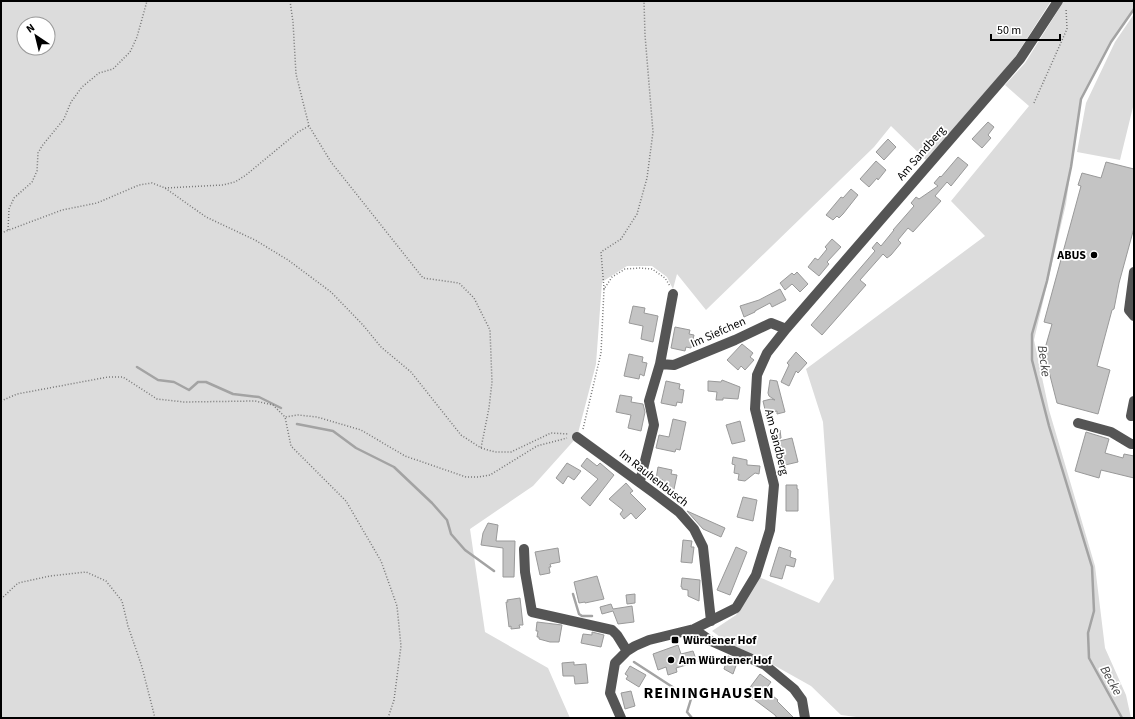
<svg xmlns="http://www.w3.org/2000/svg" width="1135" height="719" font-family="'Source Sans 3',sans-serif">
<rect width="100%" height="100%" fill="#fff"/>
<path fill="#dcdcdc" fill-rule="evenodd" d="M1 1H1051L1015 57 927 161 891 126 874 147 706 310 677 274 673 289 667 277 652 266H627L602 282 596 364 577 437 533 486 470 529 485 632 548 668 570 718H1ZM24 24H48V48H24Z
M1064 1H1134V8L1111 41 1080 102 1066 204 1034 340 1049 410 1095 566 1105 648 1126 695 1131 718H864L841 715 811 686 770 663 731 645 712 631 736 615 759 577 819 603 834 579 823 422 806 369 985 236 951 201 1029 106 1005 85 1025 63Z
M1134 14V103L1120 160 1077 152 1086 103 1115 42Z"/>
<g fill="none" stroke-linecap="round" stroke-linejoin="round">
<path stroke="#a3a3a3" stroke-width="2.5" d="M137 367 158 380 174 382 189 390 198 382H206L233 394 259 397 281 408
M297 424 333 431 356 448 394 467 432 503 447 520 451 534 465 550 494 571
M573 594 579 614 582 616H592
M634 662 691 699 687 712 692 718
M1122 718 1089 658 1088 633 1094 611 1092 567 1049 426 1032 360V334L1047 281 1071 167 1081 99 1111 42 1134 9"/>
</g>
<path fill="#c4c4c4" stroke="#999" d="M988 122 994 127 988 135 991 138 982 148 972 139Z
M888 139 896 147 884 160 876 152Z
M958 157 968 165 951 186 947 182 935 196 941 201 913 232 908 228 898 240 901 243 891 255 887 258 883 254 860 280 866 285 822 335 811 325 875 251 872 248 877 242 881 246 894 230H893L914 206 911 203 916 197 919 199 938 186 934 183 940 176 941 177Z
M876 161 886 170 878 180 877 178 869 187 860 179Z
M1106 162 1134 169V228L1119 283 1114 309 1112 310 1097 366 1110 370 1098 414 1057 403 1044 352 1052 324 1044 322 1081 186 1078 185 1082 173 1101 178Z
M851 189 858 195 843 214 839 218 837 216 833 220 826 215 841 197 843 198Z
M832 239 841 247 827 262 829 264 819 276 808 267 815 258 818 260 827 249 825 247Z
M797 272 808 284 800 292 792 284 785 290 780 283 792 273 794 275Z
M780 289 786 300 772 307 770 303 755 311V312L744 317 740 306 759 300Z
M633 306 645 308 644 313 658 316 653 342 641 339 643 326 629 323Z
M675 327 690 330 689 334 694 335 691 348 686 347 685 351 671 348Z
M742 344 753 353 750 357 754 360 745 370 741 366 738 370 727 360Z
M796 352 807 363 798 373 796 371 789 386 781 382 789 365 787 363Z
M629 354 643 357 642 362 647 363 644 376 640 374 639 379 624 376Z
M722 380 740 387 738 399 723 398V400H716L717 392 708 391V381L721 382Z
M770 380 777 381 785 412 777 414V411L766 414 763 401 771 399 775 400 769 396 768 393Z
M666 381 680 384 679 389 684 390 682 403 677 402 676 406 661 403Z
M620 395 632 397 631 402 643 404 645 412 641 431 628 428 631 415 616 412Z
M673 419 686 422 680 450 676 449 675 452 656 448 659 435 669 437Z
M740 421 745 441 732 444 726 425Z
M780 430 781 438 774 440 772 432Z
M1086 432 1109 439 1105 453 1123 458 1124 454 1134 456V478L1101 470 1099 478 1075 471Z
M792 438 798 462 785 465 779 441Z
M733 457 747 460V465L760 466 759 474 755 473 745 481 738 480 739 474 734 473 735 465 732 464Z
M587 458 597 466 600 463 614 475 590 506 581 498 598 479 581 466Z
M567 463 581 471 574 480 568 476 563 484 556 478Z
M658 467 672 470 671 474 677 475 673 494 661 490 663 480 656 479Z
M626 483 633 491 630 493 646 509 636 519 631 513 624 519 620 514 623 510 609 499Z
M786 485H797V489H798V511H786Z
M743 497 757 500 753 521 737 517Z
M687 511 725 528 721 537 703 529Z
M488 523 498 525 496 541H515L514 577H503V548L481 545 483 533Z
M683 540 692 541 691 547H694L692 563 681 562Z
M736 547 747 552 730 595 717 590Z
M779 547 791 551 790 557 796 559 794 567 786 565 782 579 770 576Z
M558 548 560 562 550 564 551 567H549L550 573 540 575 535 552Z
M597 576 604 599 585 603V602L579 603 574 582Z
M682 578 700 580 699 601 688 596V590L682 589V587H681Z
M635 594V603L627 604 626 595Z
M520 598 523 625H519L520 628 511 629V626L509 627 506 602H508L507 600Z
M611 604 613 609 632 606 634 622 618 624 613 611 602 614 600 607Z
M537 622 562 625 559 642H550L539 639V637H537L538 631H536Z
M592 632 604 635 601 647 581 643 583 634 592 635Z
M678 645 681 654 693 651 697 662 676 668 677 672 668 675 666 667 658 670 653 654Z
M728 656 738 660 733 674 724 669Z
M574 662V665L586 664 588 683 575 684 574 676H563L562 663Z
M630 666 646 675 639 687 626 679 628 676 625 674Z
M760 674 771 682 765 690 778 700 777 701 794 718H777L775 715 751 697H745L748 690Z
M631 691 635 706 625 709 621 693Z"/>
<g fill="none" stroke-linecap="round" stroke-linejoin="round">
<path stroke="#777" stroke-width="1.5" stroke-dasharray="1 2" stroke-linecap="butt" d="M290 1 293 22 296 74 309 126 331 162 423 278 459 283 474 298 490 330 492 382 489 408 481 448
M1034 103 1067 29 1066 8
M165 188 223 185 235 182 246 175 298 132 309 126
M8 230 9 209 14 198 32 182 37 171 38 153 42 146 64 119 71 102 82 87 99 73 113 69 130 52 137 37 147 1
M1 233 62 210 97 203 139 185 152 183 165 188 206 217 255 240 288 260 331 292 363 325 381 347 411 372 461 435 481 448 495 452H511L551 433 569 434
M604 289 601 252 621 239 637 214 647 178 653 132 645 35 644 1
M1 401 17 394 108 377H123L157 399 184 402 255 401 273 405 285 417
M583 429 601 353 604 289 612 277 625 269 640 268 652 269 665 278 670 286
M1 599 18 583 50 576 86 572 106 581 122 601 128 626 142 667 155 718
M388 718 394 700 401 646 397 606 381 561 346 501 291 446 285 417 298 415 317 417 361 430 405 456 466 477H478L490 475 537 446 567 438"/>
<path stroke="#555" stroke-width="10" d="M1134 272 1129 310 1134 316
M660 364 674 365 735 340 771 323 786 329
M1131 416 1134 401
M1078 423 1111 432 1131 444H1134
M577 437 654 493 679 512 694 529 703 547 711 621
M640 481 654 425 649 401 660 364 673 294
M524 549 525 572 532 612 612 630 617 635 627 651
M694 629 711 641 765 665 794 689 802 700 805 718
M621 718 610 693 615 663 627 651 635 646 649 640 694 629 736 608 756 575 770 530 774 485 755 409 757 375 767 353 786 329 1020 59 1058 1"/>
</g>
<g fill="#000" stroke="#fff" stroke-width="1.5">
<circle cx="1094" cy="255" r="4"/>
<rect x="671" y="636" width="8" height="8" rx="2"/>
<circle cx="671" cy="660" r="4"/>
</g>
<g text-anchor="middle" stroke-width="3.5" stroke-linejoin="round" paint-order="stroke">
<g font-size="12" fill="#000" stroke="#fff">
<text transform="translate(921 153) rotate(-49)" y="4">Am Sandberg</text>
<text transform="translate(718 332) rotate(-24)" y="4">Im Siefchen</text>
<text transform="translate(777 442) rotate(76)" y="4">Am Sandberg</text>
<text transform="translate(654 478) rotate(38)" y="4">Im Rauhenbusch</text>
</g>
<g font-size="12" font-weight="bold" fill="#000" stroke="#fff" text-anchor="start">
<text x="1086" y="259" text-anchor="end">ABUS</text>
<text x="683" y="644">Würdener Hof</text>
<text x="679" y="664">Am Würdener Hof</text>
</g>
<g font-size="13" font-style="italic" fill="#444" stroke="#fff">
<text transform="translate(1045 361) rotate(82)" y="5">Becke</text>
<text transform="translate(1112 680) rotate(61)" y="5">Becke</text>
</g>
<g font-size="16" font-weight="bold" letter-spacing="1" fill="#000" stroke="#fff">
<text x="709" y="698">REININGHAUSEN</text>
</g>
</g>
<rect width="1135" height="719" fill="none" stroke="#000000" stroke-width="4"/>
<g transform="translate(36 36) rotate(325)"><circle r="19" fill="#ffffff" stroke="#999999"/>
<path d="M0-3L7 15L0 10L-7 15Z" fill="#000000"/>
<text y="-6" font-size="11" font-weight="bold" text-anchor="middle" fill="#000000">N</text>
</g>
<path d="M991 34v6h69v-6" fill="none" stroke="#000000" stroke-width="2"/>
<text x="997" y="34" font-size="12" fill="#000000" stroke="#ffffff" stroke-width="3" paint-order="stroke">50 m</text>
</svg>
